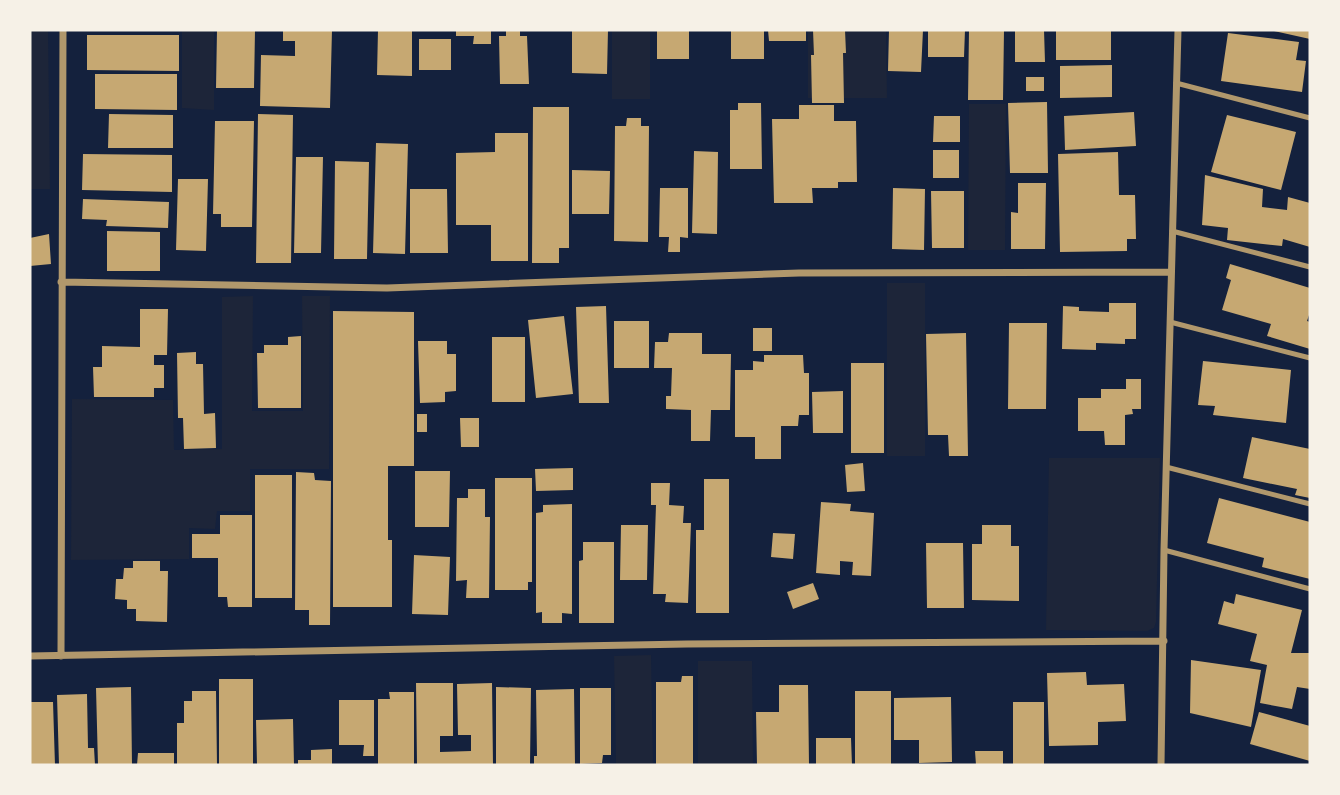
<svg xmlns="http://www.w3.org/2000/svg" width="1340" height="795" font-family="'Fira Sans',sans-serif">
<rect width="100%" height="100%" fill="#14213d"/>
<path fill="#1d2539" d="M30 30H48L50 189H30Z
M182 30H214V110L182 108Z
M612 30H650V99H612Z
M808 30H886L887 98H808Z
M969 104H1006L1005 250H968Z
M887 283H925V456H887Z
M253 296 252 411H303L302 296H330L329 469H250V511H217L215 529 189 528V559L71 560 72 399 173 400 174 450 222 449V297Z
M1049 458H1160L1156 622 1154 628 1147 631 1046 630Z
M651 655 653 765H616L614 656Z
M698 661H752L753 765H698Z"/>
<path fill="#c6a872" d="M217 30H255L254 88H216Z
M283 30H332L330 108 260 106 261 55 295 56V41H283Z
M378 30H412V76L377 75Z
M456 30H491V44H473L474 36H456Z
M506 30H520V36H527L529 84H500L499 36H506Z
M572 30H608L607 74 572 73Z
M657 30H689V59H657Z
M731 30H764V59H731Z
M768 30H806V41H769Z
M813 30H845L846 53H843L844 103H812L811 55H814Z
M889 30H923L921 72 888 71Z
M928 30H965L964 57H928Z
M969 30H1004L1003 100H968Z
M1015 30H1044L1045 62H1015Z
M1056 30H1111V60H1056Z
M1274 30H1310V39L1274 31Z
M1228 33 1299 42 1296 60 1306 61 1302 92 1221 81Z
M87 35H179V71L87 70Z
M419 39H451V70H419Z
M1112 65V97L1060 98V66Z
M95 74H177V110L95 109Z
M1026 77H1044V91H1026Z
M1047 102 1048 173H1010L1008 103Z
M738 103H761L762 169H730V110H738Z
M799 105H834V121H856L857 182H838V188H812L813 203H774L772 119H799Z
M533 107H569V248H559V263H532Z
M1134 112 1136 146 1065 150 1064 116Z
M109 114 173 115V148H108Z
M258 114 293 115 291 263H256Z
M1227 115 1296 132 1281 190 1211 172Z
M934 116H960V142H933Z
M627 118H641V126H649L648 242 614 241 615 126H626Z
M215 121H254L252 227H221V214H213Z
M495 133H528V261H491V225H456V153L495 152Z
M376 143 408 144 405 254 373 253Z
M933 150H959V178H933Z
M694 151 718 152 717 234 692 233Z
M1118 152 1119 195H1135L1136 239H1127V251L1060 252 1058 154Z
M83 154 172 155V192L82 190Z
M296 157H323L321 253H294Z
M335 161 369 162 367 259H334Z
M572 170 610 171 609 214H572Z
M1205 175 1263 189 1262 207 1287 210 1288 197 1310 203V247L1283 239 1282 246 1227 240 1228 228 1202 225Z
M178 179H208L206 251 176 250Z
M1018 183H1046L1045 249H1011V212L1018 213Z
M660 188H688V238L680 237V252H668L669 237H659Z
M893 188 925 189 924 250 892 249Z
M410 189H447L448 253H410Z
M931 191H964V248H932Z
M83 199 169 202 168 228 106 226 107 220 82 219Z
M107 231 160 232V271H107Z
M49 234 51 264 30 266V238Z
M1230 264 1310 288V312L1307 321 1310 322V349L1267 336 1271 324 1222 310 1231 280 1226 278Z
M1109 303H1136V339H1125V344L1096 343V350L1062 349 1063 306 1079 307V311L1109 312Z
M606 306 609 403H579L576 307Z
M140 309H168L167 355H154V365H164V388H154V397H94L93 367H102V346L140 347Z
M333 311 414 312V466H388V540H392V607H333Z
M564 316 573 394 536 398 528 320Z
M614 321H649V368H614Z
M1009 323H1047L1046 409H1008Z
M753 328H772V351H753Z
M669 333H702V354H731L730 410H711L710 441H691V410L666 409V396H671L672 368H654L655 342H668Z
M966 333 968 456H949L948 435H928L926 334Z
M301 336V408H258L257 353H264V345H288V337Z
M492 337H525V402H492Z
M418 341H447V354H456V391L445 392V402L420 403Z
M196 352V364H203L204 414 215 413 216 448 184 449 183 418H178L177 353Z
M764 355H803L804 373H809V415H799L798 426H781V459H755V437H735V370H753V361L764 362Z
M1203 361 1291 370 1286 423 1213 415 1215 406 1198 405Z
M851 363H884V453H851Z
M1126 379H1141V409H1132L1133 414 1125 415V445H1105L1104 431H1078V398H1101V389H1126Z
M843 391V433H813L812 392Z
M417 414H427V432H417Z
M460 418H479V447H461Z
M1252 437 1310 449V498L1295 495 1297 489 1243 478Z
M863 463 865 491 847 492 845 465Z
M573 468V490L536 491 535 469Z
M415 471H450L449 527H415Z
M296 472 314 473 315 480 331 481 330 625H309V610H295Z
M255 475H292V598H255Z
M495 478H532V582H528V590H495Z
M704 479H729V613H696V530H704Z
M651 483H670L669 505 684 506 683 523H691L688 603 665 602 666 594H653L656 505H651Z
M468 489H485V517H490L489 598H466L467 580 456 581 457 498H468Z
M1219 498 1310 522V579L1262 567 1264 558 1207 543Z
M821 502 851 504 850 511 874 513 871 576 852 575 853 562 840 561V575L816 573Z
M572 504V614L562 613V623H542V612L536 613V513L543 512V505Z
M220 515H252V607H228L227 597H218V558H192V534H220Z
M621 525H648L647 580H620Z
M982 525H1011V546H1019V601L972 600V544H982Z
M773 533 795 534 793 559 771 557Z
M583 542H614V623H579V561L583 560Z
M926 543H963L964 608H927Z
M414 555 450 557 448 615 412 614Z
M133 561H160V571H168L167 622 136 621V609H127V600L115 599 116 579H123L124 568H133Z
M813 583 819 599 793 609 787 592Z
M1236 594 1302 610 1291 653H1310V689L1297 687 1292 709 1260 703 1267 665 1250 661 1257 634 1218 624 1224 601 1234 604Z
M1191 660 1261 670 1251 727 1190 713Z
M1086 672 1087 685 1124 684 1126 721 1098 722V745L1049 746 1047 673Z
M682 676H693V765H656V682H681Z
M219 679H253V765H219Z
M416 683H453V736H440V752L471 751V735H458L457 684 492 683 493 765H417Z
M779 685H808L809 765H757L756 712H779Z
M131 687 132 765H98L96 688Z
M496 687 531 688 530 765H496Z
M580 688H611V755H603L602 763 580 764Z
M574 689 575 765H534V756H537L536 690Z
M192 691H216L217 765H177V723H184V701H192Z
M855 691H891V765H855Z
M389 692H414V765H378V699H390Z
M87 694 88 748H94L95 765H59L57 695Z
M951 697 952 762 919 763V740H894V698Z
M339 700H374V756H363L364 745H339Z
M30 702H53L55 765H30Z
M1013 702H1044V765H1013Z
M1259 712 1310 726V761L1250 744Z
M293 719 294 765H257L256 720Z
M816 738H851L852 765H816Z
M332 749V765H298V760H311V750Z
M975 751H1003V765H976Z
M138 753H174V765H137Z"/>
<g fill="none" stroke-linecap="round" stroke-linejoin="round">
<path stroke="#b1986c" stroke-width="5" d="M1176 83 1310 118
M1172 231 1310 267
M1170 322 1310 358
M1166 467 1310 504
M1164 550 1310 589"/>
<path stroke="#b1986c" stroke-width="7" d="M61 282 387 288 799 273 1171 272
M30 656 687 644 1164 641
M61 656 63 30
M1161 765 1164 550 1178 30"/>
</g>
<rect width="1340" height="795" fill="none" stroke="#f6f1e7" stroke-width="63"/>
</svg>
